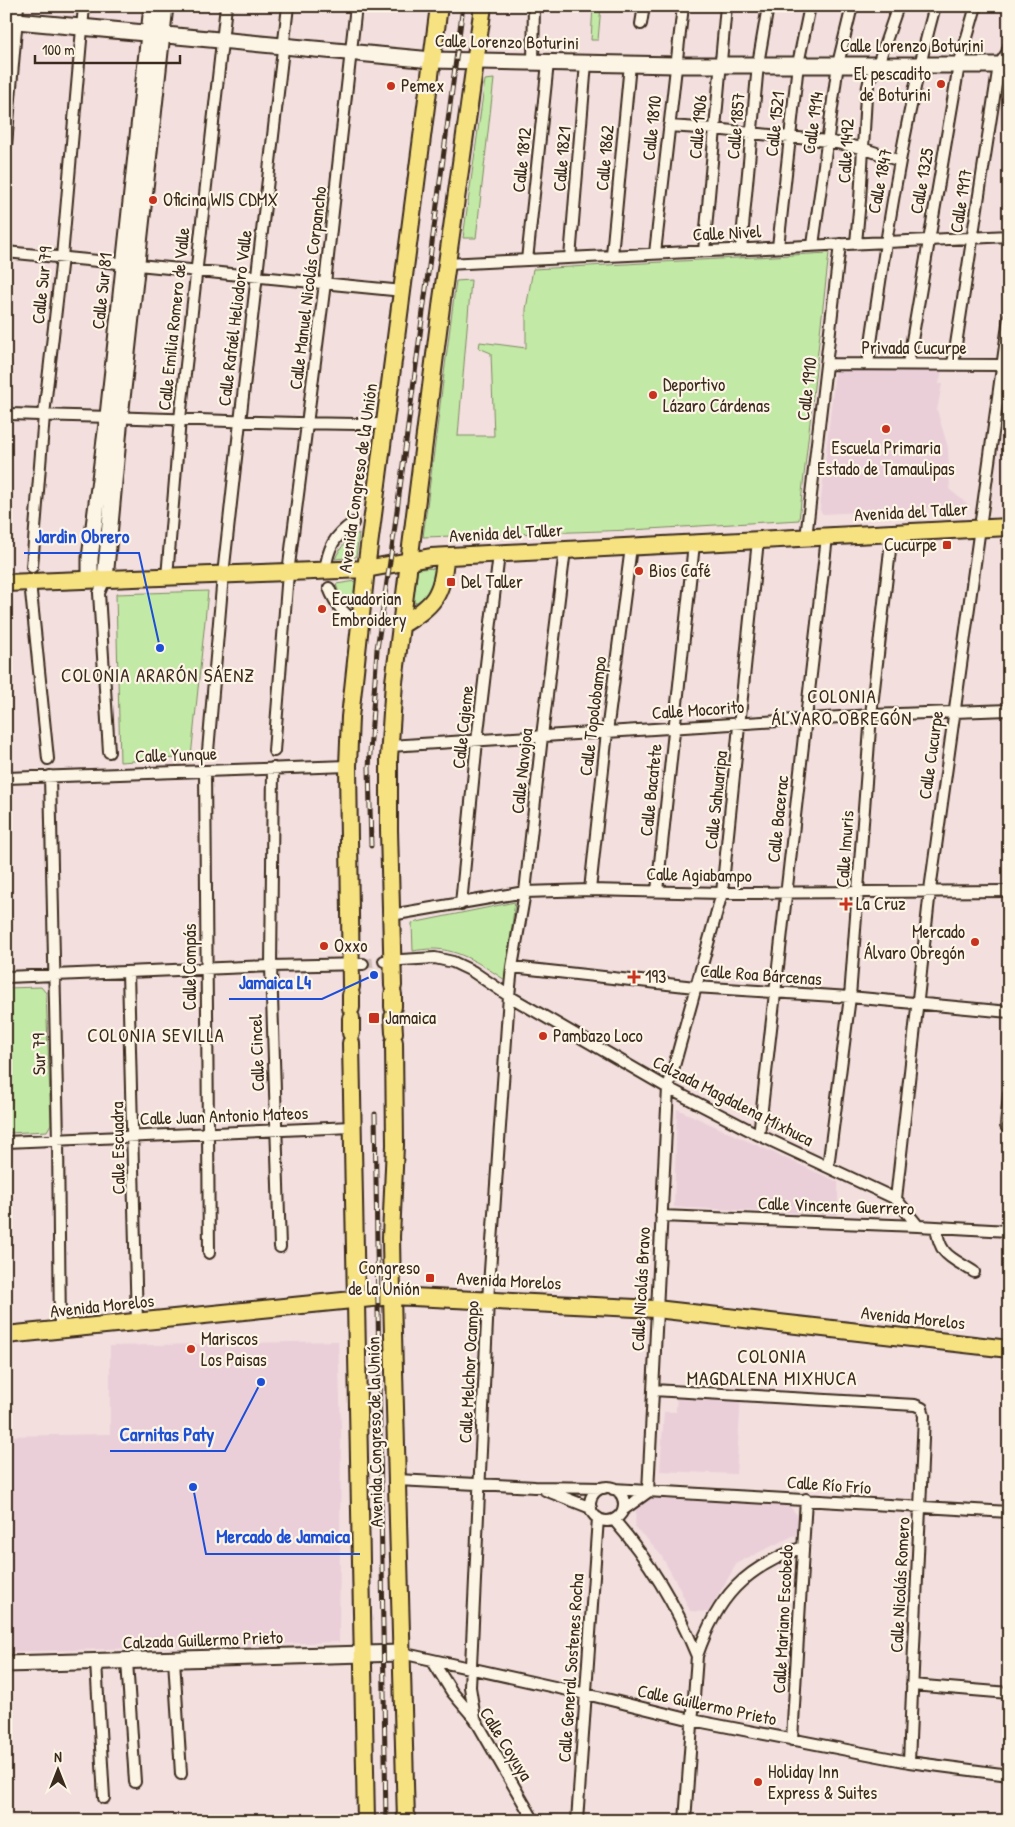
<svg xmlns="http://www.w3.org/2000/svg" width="1015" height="1827" font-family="'Patrick Hand',sans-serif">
<rect width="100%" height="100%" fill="#f2dfde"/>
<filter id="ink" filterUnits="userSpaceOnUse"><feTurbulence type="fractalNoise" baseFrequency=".02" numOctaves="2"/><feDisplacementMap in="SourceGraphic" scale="10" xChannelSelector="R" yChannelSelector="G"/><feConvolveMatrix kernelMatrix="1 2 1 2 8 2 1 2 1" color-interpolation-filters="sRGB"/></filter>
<g filter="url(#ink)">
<path fill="#eacfd9" d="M942 370 939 384H942L937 410 948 448 950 490 970 506 823 514 820 510 835 371Z
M677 1109 838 1182V1215L674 1207Z
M338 1341 341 1429 339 1642 6 1652V1436L110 1434V1346Z
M677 1392 741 1396 736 1474 660 1471 664 1412H676Z
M643 1498 788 1505 799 1517 797 1534 737 1563 708 1612 690 1611 679 1587 661 1555 647 1539 635 1528 636 1508Z"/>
<path fill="#c2e9a5" stroke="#7e8a62" d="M593 6H601L598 40H591Z
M494 79 476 238H463L485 80Z
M829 253 799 520 632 530 423 537 456 281 471 280 458 436H494L491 353 479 348 480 342 526 348V309L533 269Z
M359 533 356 557 335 559C341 546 347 539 359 533Z
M440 568C434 583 429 598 412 604L418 569Z
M356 581 352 608C343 601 339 595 336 584Z
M208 591 191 757 120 762 116 594Z
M515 902 505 980C484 966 459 949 433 949 426 949 419 950 413 951L412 923Z
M41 987 46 993 51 1124 47 1131 8 1133 6 1132V988Z"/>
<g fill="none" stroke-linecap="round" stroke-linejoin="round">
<path stroke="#cdbbb8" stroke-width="10" stroke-dasharray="10 5" stroke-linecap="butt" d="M363 964 384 961"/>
<defs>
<path id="street" d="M641 24 644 6
M533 62 534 6
M669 126 714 129 827 141 862 148 900 161
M6 145 18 6
M856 243 860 200 866 96 869 82 878 64 898 6
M813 245 838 64 852 6
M778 247 798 64 810 6
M741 249 758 64 768 6
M704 251 726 6
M6 252 403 291
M655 253 683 6
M612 255 630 64
M570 258 586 63
M527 260 548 63
M447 264 1009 236
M826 364 1002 365
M868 364C885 244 903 123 935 6
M908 364 959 65 976 6
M953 364 999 65 1007 53 1009 46
M6 414C133 417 259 424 385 424
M806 538 840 244
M32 567 44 415 62 257 84 6
M325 571C328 548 334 536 353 523
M167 577 180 419 226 6
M105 579 99 593 109 752
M30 582 48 759
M329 588C335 604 344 616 360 623
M390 746 871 715 1009 710
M208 751 223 575 240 422 288 6
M274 751 288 573 325 283 356 6
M273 768 271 966 280 1247
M205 771 209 1253
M50 776 58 1140 60 1331
M6 778 348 766
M590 890 607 732 631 547
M657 891 694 544
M461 904 477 741 499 554
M391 915 525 892 590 890 722 893 1009 891
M384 961 435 958 453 962 472 971 509 996 668 1088 759 1135 896 1199 918 1226
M512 967 695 987 850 997 1009 1012
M128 972 137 1323
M6 977 271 966 363 964
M1006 1126 1009 1094
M759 1135C783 935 803 736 827 537
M6 1142 352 1127
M828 1167 850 997 871 715 892 533
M896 1199 930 890 1009 317
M661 1216 918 1226 1009 1231
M936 1227C940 1257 951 1257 974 1272
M653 1390 915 1405 922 1408 924 1416 909 1762
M397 1480 535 1487 604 1488
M590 1504a17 17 0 1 1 34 0a17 17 0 1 1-34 0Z
M613 1489 1009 1512
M545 1490 591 1508
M648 1492 668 1088 722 893 758 540
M623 1510 648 1492
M614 1520C650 1561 676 1605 697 1656
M401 1653 586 1694 692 1720 909 1762 1009 1775
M174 1659 181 1774
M432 1660 452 1692 475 1719 534 1821
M127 1661 135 1782
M96 1662 104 1798
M912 1685 1009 1693
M475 1719 470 1687 488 1300 509 996 512 967 525 892 542 736 565 550
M792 1740 806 1499
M577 1821 598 1518
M685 1821 697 1656C717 1597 744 1568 803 1547"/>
<path id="secondary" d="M6 20 432 60 676 65H1009
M90 579V558L108 416 152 6
M105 579 120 417 165 6
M6 1664 401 1653"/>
<path id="primary" d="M6 583 366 569 431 557 1009 527
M400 626C433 606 443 596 445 557
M393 986 389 830V758L394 682 442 299 483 6
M351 987 348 766 350 717 366 569 439 6
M393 994V1007
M351 995V1008
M393 1017 394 1033
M351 1018V1033
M394 1042 395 1145 391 1237 392 1296 406 1821
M351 1043 366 1821
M6 1335 392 1296 656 1309 1009 1349"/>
</defs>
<use href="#street" stroke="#3b2a1e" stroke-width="14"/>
<use href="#secondary" stroke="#3b2a1e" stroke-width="19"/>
<use href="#primary" stroke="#3b2a1e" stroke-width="20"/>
<use href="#street" stroke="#fcf5e5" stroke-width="10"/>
<use href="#secondary" stroke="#fcf5e5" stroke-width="15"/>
<use href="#primary" stroke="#f7e281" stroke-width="16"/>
<defs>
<path id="rail" d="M371 846 369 768 377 649 393 541 463 6
M375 1114 386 1821"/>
</defs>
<use href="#rail" stroke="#3b2a1e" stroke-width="5"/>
<use href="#rail" stroke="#fcf5e5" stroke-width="3" stroke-dasharray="9" stroke-linecap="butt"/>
</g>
</g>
<g fill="#c8321e" stroke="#fcf5e5" stroke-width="2">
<circle cx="941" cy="84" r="5"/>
<circle cx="391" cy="86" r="5"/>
<circle cx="153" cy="200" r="5"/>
<circle cx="653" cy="395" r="5"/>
<circle cx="886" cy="429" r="5"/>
<rect x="942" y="540" width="10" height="10" rx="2.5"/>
<circle cx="639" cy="571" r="5"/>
<rect x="446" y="577" width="10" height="10" rx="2.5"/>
<circle cx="322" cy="609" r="5"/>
<path d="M843.5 896.5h5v5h5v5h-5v5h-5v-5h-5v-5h5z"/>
<circle cx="975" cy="942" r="5"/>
<circle cx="324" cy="946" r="5"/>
<path d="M631.5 969.5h5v5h5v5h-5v5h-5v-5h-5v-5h5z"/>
<rect x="368" y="1012" width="12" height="12" rx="2.5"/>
<circle cx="543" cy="1036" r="5"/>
<rect x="425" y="1273" width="10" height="10" rx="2.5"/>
<circle cx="191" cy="1349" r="5"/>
<circle cx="758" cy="1782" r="5"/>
</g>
<g text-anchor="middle" stroke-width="4.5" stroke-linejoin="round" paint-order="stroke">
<g font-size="18" fill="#3b2a1e" stroke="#fcf5e5">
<text transform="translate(507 42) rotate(1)" y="6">Calle Lorenzo Boturini</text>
<text x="912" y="52">Calle Lorenzo Boturini</text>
<text transform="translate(813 123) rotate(-82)" y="6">Calle 1914</text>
<text transform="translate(775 124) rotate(-84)" y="6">Calle 1521</text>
<text transform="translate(736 126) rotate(-85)" y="6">Calle 1857</text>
<text transform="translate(698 127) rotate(-85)" y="6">Calle 1906</text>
<text transform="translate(652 128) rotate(-84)" y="6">Calle 1810</text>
<text transform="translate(846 151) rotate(-87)" y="6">Calle 1492</text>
<text transform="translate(605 158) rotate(-85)" y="6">Calle 1862</text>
<text transform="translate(562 159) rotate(-85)" y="6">Calle 1821</text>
<text transform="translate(522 160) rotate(-84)" y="6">Calle 1812</text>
<text transform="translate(880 181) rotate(-79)" y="6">Calle 1847</text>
<text transform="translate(922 181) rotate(-80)" y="6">Calle 1325</text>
<text transform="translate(961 201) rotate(-81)" y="6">Calle 1917</text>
<text transform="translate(727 233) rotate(-3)" y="6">Calle Nivel</text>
<text transform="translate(42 285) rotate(-84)" y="6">Calle Sur 79</text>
<text transform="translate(308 288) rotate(-83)" y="6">Calle Manuel Nicolás Corpancho</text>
<text transform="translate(102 291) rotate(-84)" y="6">Calle Sur 81</text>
<text transform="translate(235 318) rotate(-83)" y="6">Calle Rafaél Heliodoro Valle</text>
<text transform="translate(174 319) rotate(-84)" y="6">Calle Emilia Romero de Valle</text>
<text x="914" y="354">Privada Cucurpe</text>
<text transform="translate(807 389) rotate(-83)" y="6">Calle 1910</text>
<text transform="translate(358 478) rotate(-82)" y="6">Avenida Congreso de la Unión</text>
<text transform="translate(911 512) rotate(-3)" y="6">Avenida del Taller</text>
<text transform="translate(506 533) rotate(-3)" y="6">Avenida del Taller</text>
<text transform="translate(698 710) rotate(-4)" y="6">Calle Mocorito</text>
<text transform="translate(593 716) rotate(-83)" y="6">Calle Topolobampo</text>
<text transform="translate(463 727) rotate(-84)" y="6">Calle Cajeme</text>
<text transform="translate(176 755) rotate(-2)" y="6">Calle Yunque</text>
<text transform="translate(931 755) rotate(-82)" y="6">Calle Cucurpe</text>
<text transform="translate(522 771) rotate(-84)" y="6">Calle Navojoa</text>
<text transform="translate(651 790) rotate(-84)" y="6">Calle Bacatete</text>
<text transform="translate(716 800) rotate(-84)" y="6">Calle Sahuaripa</text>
<text transform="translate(778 819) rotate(-84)" y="6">Calle Bacerac</text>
<text transform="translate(845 849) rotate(-86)" y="6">Calle Imuris</text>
<text transform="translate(699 875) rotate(1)" y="6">Calle Agiabampo</text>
<text transform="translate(190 967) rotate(-90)" y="6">Calle Compás</text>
<text transform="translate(761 975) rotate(4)" y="6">Calle Roa Bárcenas</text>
<text transform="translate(257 1053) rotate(-92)" y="6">Calle Cincel</text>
<text transform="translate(39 1054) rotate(-91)" y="6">Sur 79</text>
<text transform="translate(733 1101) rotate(27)" y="6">Calzada Magdalena Mixhuca</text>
<text transform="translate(224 1116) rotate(-2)" y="6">Calle Juan Antonio Mateos</text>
<text transform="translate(118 1148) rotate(-91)" y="6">Calle Escuadra</text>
<text transform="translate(836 1206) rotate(2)" y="6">Calle Vincente Guerrero</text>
<text transform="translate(509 1281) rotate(3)" y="6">Avenida Morelos</text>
<text transform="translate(641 1289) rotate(-87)" y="6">Calle Nicolás Bravo</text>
<text transform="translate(102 1306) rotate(-6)" y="6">Avenida Morelos</text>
<text transform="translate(913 1318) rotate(6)" y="6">Avenida Morelos</text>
<text transform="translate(469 1372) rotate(-87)" y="6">Calle Melchor Ocampo</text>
<text transform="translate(375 1432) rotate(-91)" y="6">Avenida Congreso de la Unión</text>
<text transform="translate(829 1485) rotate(4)" y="6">Calle Río Frío</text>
<text transform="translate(900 1585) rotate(-87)" y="6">Calle Nicolás Romero</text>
<text transform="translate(783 1619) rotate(-87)" y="6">Calle Mariano Escobedo</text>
<text transform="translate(203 1640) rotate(-2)" y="6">Calzada Guillermo Prieto</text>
<text transform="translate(571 1668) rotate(-86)" y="6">Calle General Sostenes Rocha</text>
<text transform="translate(707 1705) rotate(12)" y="6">Calle Guillermo Prieto</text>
<text transform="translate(506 1744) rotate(58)" y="6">Calle Coyuya</text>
</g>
<g font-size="18" fill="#3b2a1e" stroke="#fcf5e5" text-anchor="start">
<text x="931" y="80" text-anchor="end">El pescadito<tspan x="931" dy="21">de Boturini</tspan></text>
<text x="401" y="92">Pemex</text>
<text x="163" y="206">Oficina WIS CDMX</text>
<text x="663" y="391">Deportivo<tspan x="663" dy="21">Lázaro Cárdenas</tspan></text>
<text x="886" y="454" text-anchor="middle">Escuela Primaria<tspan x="886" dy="21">Estado de Tamaulipas</tspan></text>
<text x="937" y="551" text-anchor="end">Cucurpe</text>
<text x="649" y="577">Bios Café</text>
<text x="461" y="588">Del Taller</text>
<text x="332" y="605">Ecuadorian<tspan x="332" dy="21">Embroidery</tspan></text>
<text x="856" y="910">La Cruz</text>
<text x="965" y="938" text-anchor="end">Mercado<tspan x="965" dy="21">Álvaro Obregón</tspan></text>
<text x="334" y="952">Oxxo</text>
<text x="645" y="983">193</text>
<text x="385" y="1024">Jamaica</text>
<text x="553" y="1042">Pambazo Loco</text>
<text x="420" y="1274" text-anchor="end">Congreso<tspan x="420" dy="21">de la Unión</tspan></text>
<text x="201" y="1345">Mariscos<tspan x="201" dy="21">Los Paisas</tspan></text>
<text x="768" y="1778">Holiday Inn<tspan x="768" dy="21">Express &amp; Suites</tspan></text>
</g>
<g font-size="19" letter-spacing="1" fill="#3b2a1e" stroke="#fcf5e5">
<text x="158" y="682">COLONIA ARARÓN SÁENZ</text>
<text x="842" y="703">COLONIA<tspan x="842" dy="22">ÁLVARO OBREGÓN</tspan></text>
<text x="156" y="1042">COLONIA SEVILLA</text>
<text x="772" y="1363">COLONIA<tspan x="772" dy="22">MAGDALENA MIXHUCA</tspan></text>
</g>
</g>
<path fill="none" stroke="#1d4ed8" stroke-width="2" d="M160 648L139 553H24M374 975L322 999H229M261 1382L225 1451H110M193 1487L206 1554H360"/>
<g fill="#1d4ed8" stroke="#fcf5e5" stroke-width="2">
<circle cx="160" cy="648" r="5"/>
<circle cx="374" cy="975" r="5"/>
<circle cx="261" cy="1382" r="5"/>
<circle cx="193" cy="1487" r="5"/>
</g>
<g font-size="19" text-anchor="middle" font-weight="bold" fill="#1d4ed8" stroke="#fcf5e5" stroke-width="4.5" stroke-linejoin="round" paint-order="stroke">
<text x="82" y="543">Jardin Obrero</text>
<text x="275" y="989">Jamaica L4</text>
<text x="167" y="1441">Carnitas Paty</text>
<text x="283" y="1543">Mercado de Jamaica</text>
</g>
<rect width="1015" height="1827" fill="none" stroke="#fcf5e5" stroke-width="25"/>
<rect x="12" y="12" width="990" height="1802" fill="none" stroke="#3b2a1e" stroke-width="2" filter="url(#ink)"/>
<g transform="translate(58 1770)" stroke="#fcf5e5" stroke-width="4" paint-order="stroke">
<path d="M0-4L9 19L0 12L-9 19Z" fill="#3b2a1e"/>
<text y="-8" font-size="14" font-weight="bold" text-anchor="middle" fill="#3b2a1e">N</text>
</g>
<path d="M35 55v8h145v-8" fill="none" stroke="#3b2a1e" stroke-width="2.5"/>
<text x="42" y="55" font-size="15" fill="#3b2a1e" stroke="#fcf5e5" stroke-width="4" paint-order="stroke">100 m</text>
</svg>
